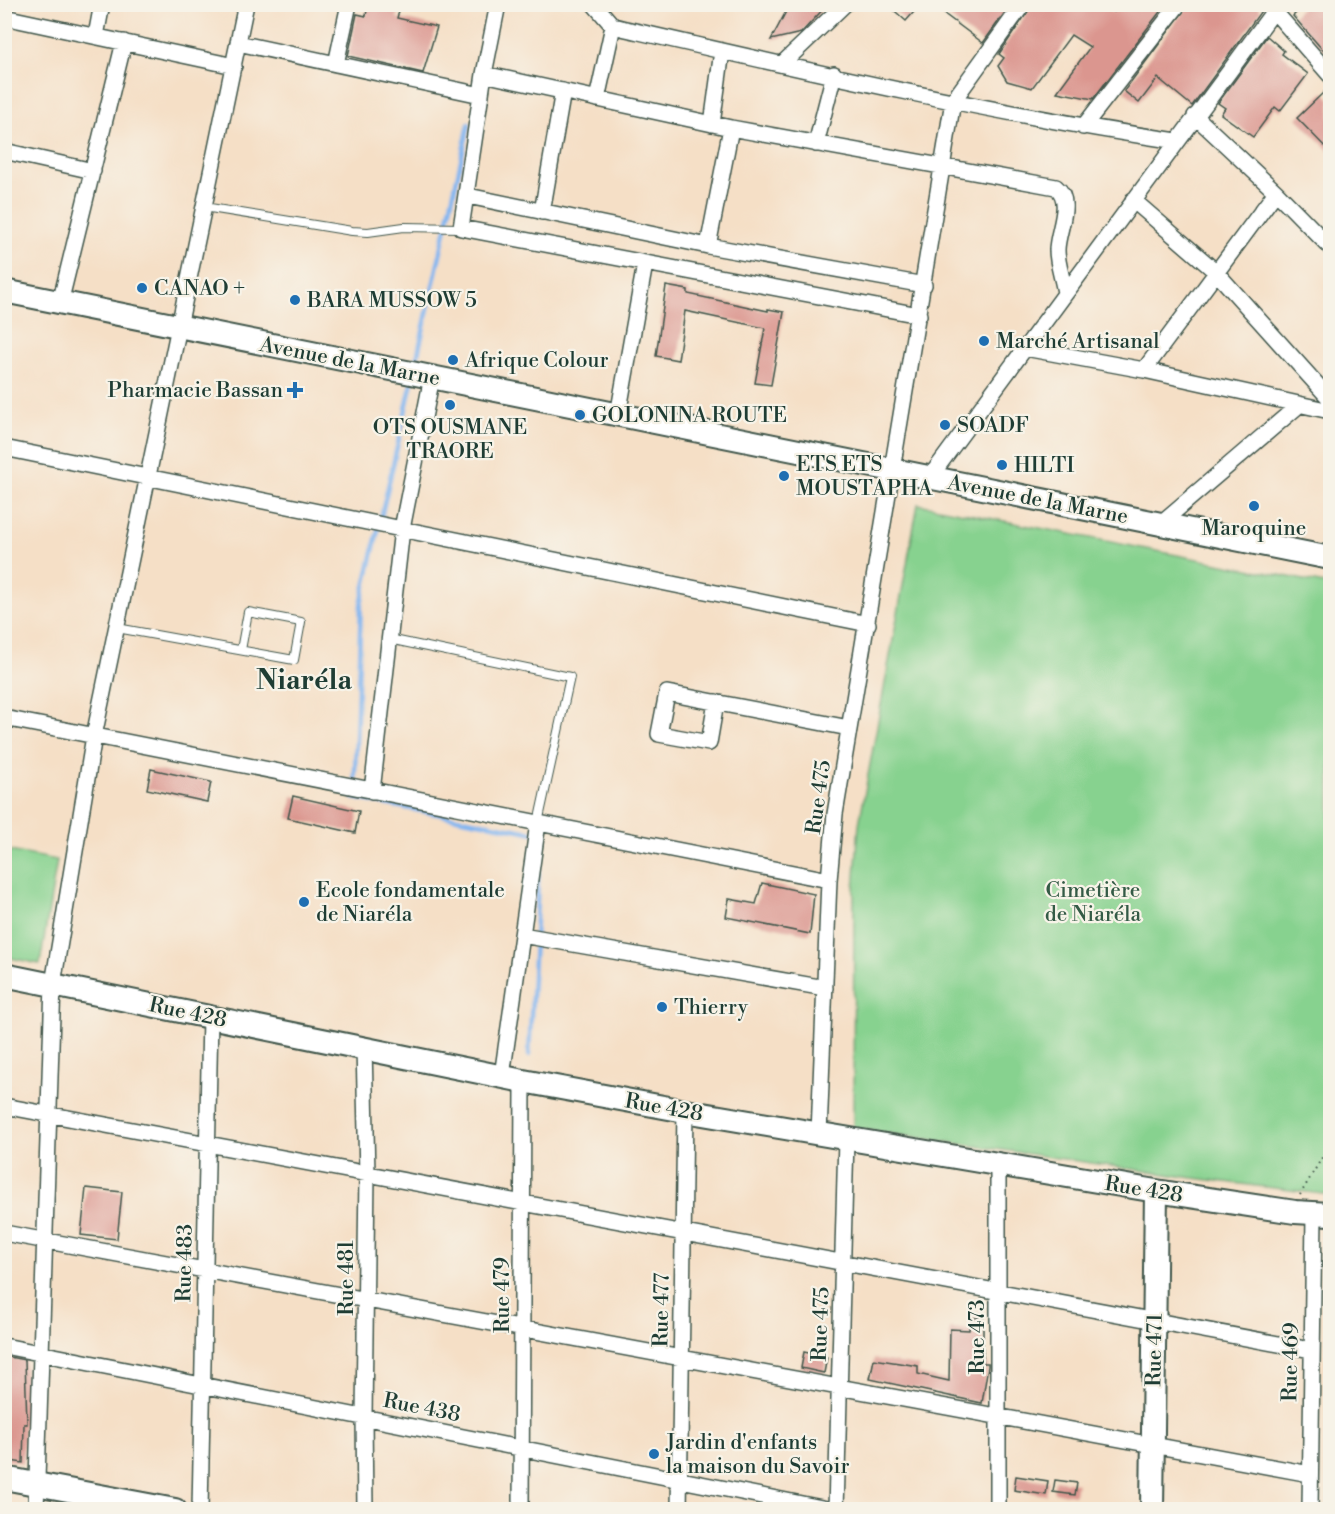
<svg xmlns="http://www.w3.org/2000/svg" width="1335" height="1514" font-family="'Libre Bodoni',serif">
<rect width="100%" height="100%" fill="#f7f3e8"/>
<filter id="ink" filterUnits="userSpaceOnUse"><feTurbulence type="fractalNoise" baseFrequency=".0167" numOctaves="2"/><feDisplacementMap in="SourceGraphic" scale="12" xChannelSelector="R" yChannelSelector="G"/><feConvolveMatrix kernelMatrix="1 2 1 2 8 2 1 2 1" color-interpolation-filters="sRGB"/></filter>
<filter id="wash" filterUnits="userSpaceOnUse"><feTurbulence type="fractalNoise" baseFrequency=".008" numOctaves="4" result="noise"/><feDisplacementMap in="SourceGraphic" scale="24" xChannelSelector="R" yChannelSelector="G"/><feGaussianBlur stdDeviation="1.35" result="paint"/><feColorMatrix in="noise" values="0 0 0 0 0 0 0 0 0 0 0 0 0 0 0 0 0 1.4 0 .05"/><feComposite in="paint" operator="in"/></filter>
<g filter="url(#wash)">
<rect width="100%" height="100%" fill="#f5dfc6"/>
<path fill="#87d28f" stroke="#538862" stroke-width="1.5" d="M918 504 1330 585V1195L1193 1178 853 1128 854 890 859 824Z
M5 850 57 860 40 964 5 957Z"/>
<g fill="none" stroke-linecap="round" stroke-linejoin="round">
<path stroke="#82b6f0" stroke-width="4.5" d="M415 367 469 124
M413 378 361 604 354 798 535 833
M529 1055 539 863"/>
</g>
<g id="blocks">
<path fill="#db968f" d="M368 4H401L397 18 437 27 423 73 348 56 357 14 366 16Z
M790 4H828L801 33 771 40Z
M887 4H921L906 21Z
M931 4H1011L983 43Z
M1033 4H1104L1114 12 1119 4H1166L1093 99 1057 92 1090 47 1071 35 1032 88 1007 81 998 66 1004 58 999 54Z
M1189 4H1258L1261 11 1192 106 1158 78 1139 103 1124 91Z
M1305 4H1330V58L1293 16Z
M1267 36 1284 51 1282 54 1308 74 1280 111 1275 107 1253 137 1221 114 1225 108 1218 103Z
M1324 92 1330 99V152L1297 118Z
M666 286 688 290V294L768 311V309L784 312 771 385 755 383 765 328 685 311 678 360 656 356Z
M151 769 211 782 207 802 147 789Z
M293 796 359 811 355 833 288 818Z
M762 883 814 894 810 934 726 917 729 899 756 904Z
M86 1188 122 1192 117 1239 81 1235Z
M970 1318H983V1363H988V1366L982 1403 870 1379 874 1359 918 1366V1374L949 1381 950 1329 969 1330Z
M804 1352 827 1357 824 1373 801 1368Z
M4 1356 25 1360 27 1424H24L23 1463 4 1460Z
M1016 1476 1048 1481 1046 1495 1014 1490Z
M1055 1480 1077 1483 1075 1495 1053 1492Z"/>
</g>
</g>
<g filter="url(#ink)">
<use href="#blocks" fill-opacity="0" stroke="#3f554a" stroke-width="1.5"/>
<g fill="none" stroke-linecap="round" stroke-linejoin="round">
<defs>
<path id="lane" d="M204 207 352 231 368 232 404 227 461 228
M117 628 294 660 301 622 248 612 241 650
M389 639 570 677 538 823"/>
<path id="street" d="M498 4 484 74 461 228 919 315
M594 4 613 26C800 69 988 113 1177 141
M1268 4 1330 75
M4 17 234 66
M96 36 102 4
M238 43 481 95
M336 64 349 4
M782 64 845 4
M484 74 731 128 1056 187C1074 201 1057 231 1057 250 1057 264 1063 279 1065 293
M597 99 613 26
M1195 116 1276 192 1330 247
M712 124 722 51
M1083 127 1179 4
M816 144 834 74
M4 151 93 171
M468 196 708 246 924 285
M1133 200 1215 271 1330 399
M542 212 563 91
M708 246 731 128
M60 303 124 42
M1025 348 1144 370 1330 411
M1144 370 1276 192
M618 415 645 264
M4 448 868 624
M930 477 1279 4
M1161 523 1298 406
M716 702 709 743 659 734 667 693 849 728
M4 718 829 880
M372 791 402 529 432 377
M522 935 825 988
M364 1047 367 1174 364 1417 365 1510
M502 1076 538 823
M4 1106 1311 1350
M819 1134 829 880 835 814 953 101 1023 4
M4 1233 1310 1474
M4 1346 832 1510
M36 1510 53 984 94 736 246 4
M200 1510 210 1017
M521 1510 523 1081
M679 1510 685 1111
M836 1510 846 1139
M998 1510V1164
M1310 1510 1314 1215"/>
<path id="secondary" d="M4 291 1330 558
M4 975 523 1081 685 1111 1156 1191 1295 1212 1330 1214
M4 1478 175 1510
M1152 1510 1156 1191"/>
</defs>
<use href="#lane" stroke="#3f554a" stroke-width="10"/>
<use href="#street" stroke="#3f554a" stroke-width="18"/>
<use href="#secondary" stroke="#3f554a" stroke-width="26"/>
<path stroke="#3f554a" stroke-width="2" stroke-dasharray="1.5 4.5" stroke-linecap="butt" d="M1300 1195 1330 1144"/>
<use href="#lane" stroke="#fff" stroke-width="8"/>
<use href="#street" stroke="#fff" stroke-width="15"/>
<use href="#secondary" stroke="#fff" stroke-width="22"/>
</g>
</g>
<g fill="#1f6fb2" stroke="#f7f3e8" stroke-width="2">
<circle cx="142" cy="288" r="6"/>
<circle cx="295" cy="300" r="6"/>
<circle cx="984" cy="341" r="6"/>
<circle cx="453" cy="360" r="6"/>
<path d="M292 381h6v6h6v6h-6v6h-6v-6h-6v-6h6z"/>
<circle cx="450" cy="405" r="6"/>
<circle cx="580" cy="415" r="6"/>
<circle cx="945" cy="425" r="6"/>
<circle cx="1002" cy="465" r="6"/>
<circle cx="784" cy="476" r="6"/>
<circle cx="1254" cy="506" r="6"/>
<circle cx="304" cy="902" r="6"/>
<circle cx="662" cy="1007" r="6"/>
<circle cx="654" cy="1454" r="6"/>
</g>
<g text-anchor="middle" stroke-width="4.5" stroke-linejoin="round" paint-order="stroke">
<g font-size="21" fill="#1f3d34" stroke="#f7f3e8" text-anchor="start">
<text x="154" y="295">CANAO +</text>
<text x="307" y="307">BARA MUSSOW 5</text>
<text x="996" y="348">Marché Artisanal</text>
<text x="465" y="367">Afrique Colour</text>
<text x="283" y="397" text-anchor="end">Pharmacie Bassan</text>
<text x="592" y="422">GOLONINA ROUTE</text>
<text x="957" y="432">SOADF</text>
<text x="450" y="434" text-anchor="middle">OTS OUSMANE<tspan x="450" dy="24">TRAORE</tspan></text>
<text x="796" y="471">ETS ETS<tspan x="796" dy="24">MOUSTAPHA</tspan></text>
<text x="1014" y="472">HILTI</text>
<text x="1254" y="535" text-anchor="middle">Maroquine</text>
<text x="316" y="897">Ecole fondamentale<tspan x="316" dy="24">de Niaréla</tspan></text>
<text x="674" y="1014">Thierry</text>
<text x="666" y="1449">Jardin d'enfants<tspan x="666" dy="24">la maison du Savoir</tspan></text>
</g>
<g font-size="21" fill="#1f3d34" stroke="#f7f3e8">
<text transform="translate(350 361) rotate(11)" y="7">Avenue de la Marne</text>
<text transform="translate(1038 499) rotate(11)" y="7">Avenue de la Marne</text>
<text transform="translate(818 797) rotate(-82)" y="7">Rue 475</text>
<text transform="translate(188 1012) rotate(12)" y="7">Rue 428</text>
<text transform="translate(664 1107) rotate(10)" y="7">Rue 428</text>
<text transform="translate(1144 1189) rotate(9)" y="7">Rue 428</text>
<text transform="translate(184 1263) rotate(-89)" y="7">Rue 483</text>
<text transform="translate(346 1278) rotate(-90)" y="7">Rue 481</text>
<text transform="translate(502 1295) rotate(-90)" y="7">Rue 479</text>
<text transform="translate(661 1310) rotate(-89)" y="7">Rue 477</text>
<text transform="translate(820 1324) rotate(-88)" y="7">Rue 475</text>
<text transform="translate(977 1337) rotate(-90)" y="7">Rue 473</text>
<text transform="translate(1154 1350) rotate(-89)" y="7">Rue 471</text>
<text transform="translate(1290 1362) rotate(-89)" y="7">Rue 469</text>
<text transform="translate(422 1407) rotate(11)" y="7">Rue 438</text>
</g>
<g font-size="21" fill="#345b46" stroke="#f7f3e8">
<text x="1093" y="897">Cimetière<tspan x="1093" dy="24">de Niaréla</tspan></text>
</g>
<g font-size="27" font-weight="bold" fill="#1f3d34" stroke="#f7f3e8">
<text x="304" y="689">Niaréla</text>
</g>
</g>
<rect width="1335" height="1514" fill="none" stroke="#f7f3e8" stroke-width="24"/>
</svg>
